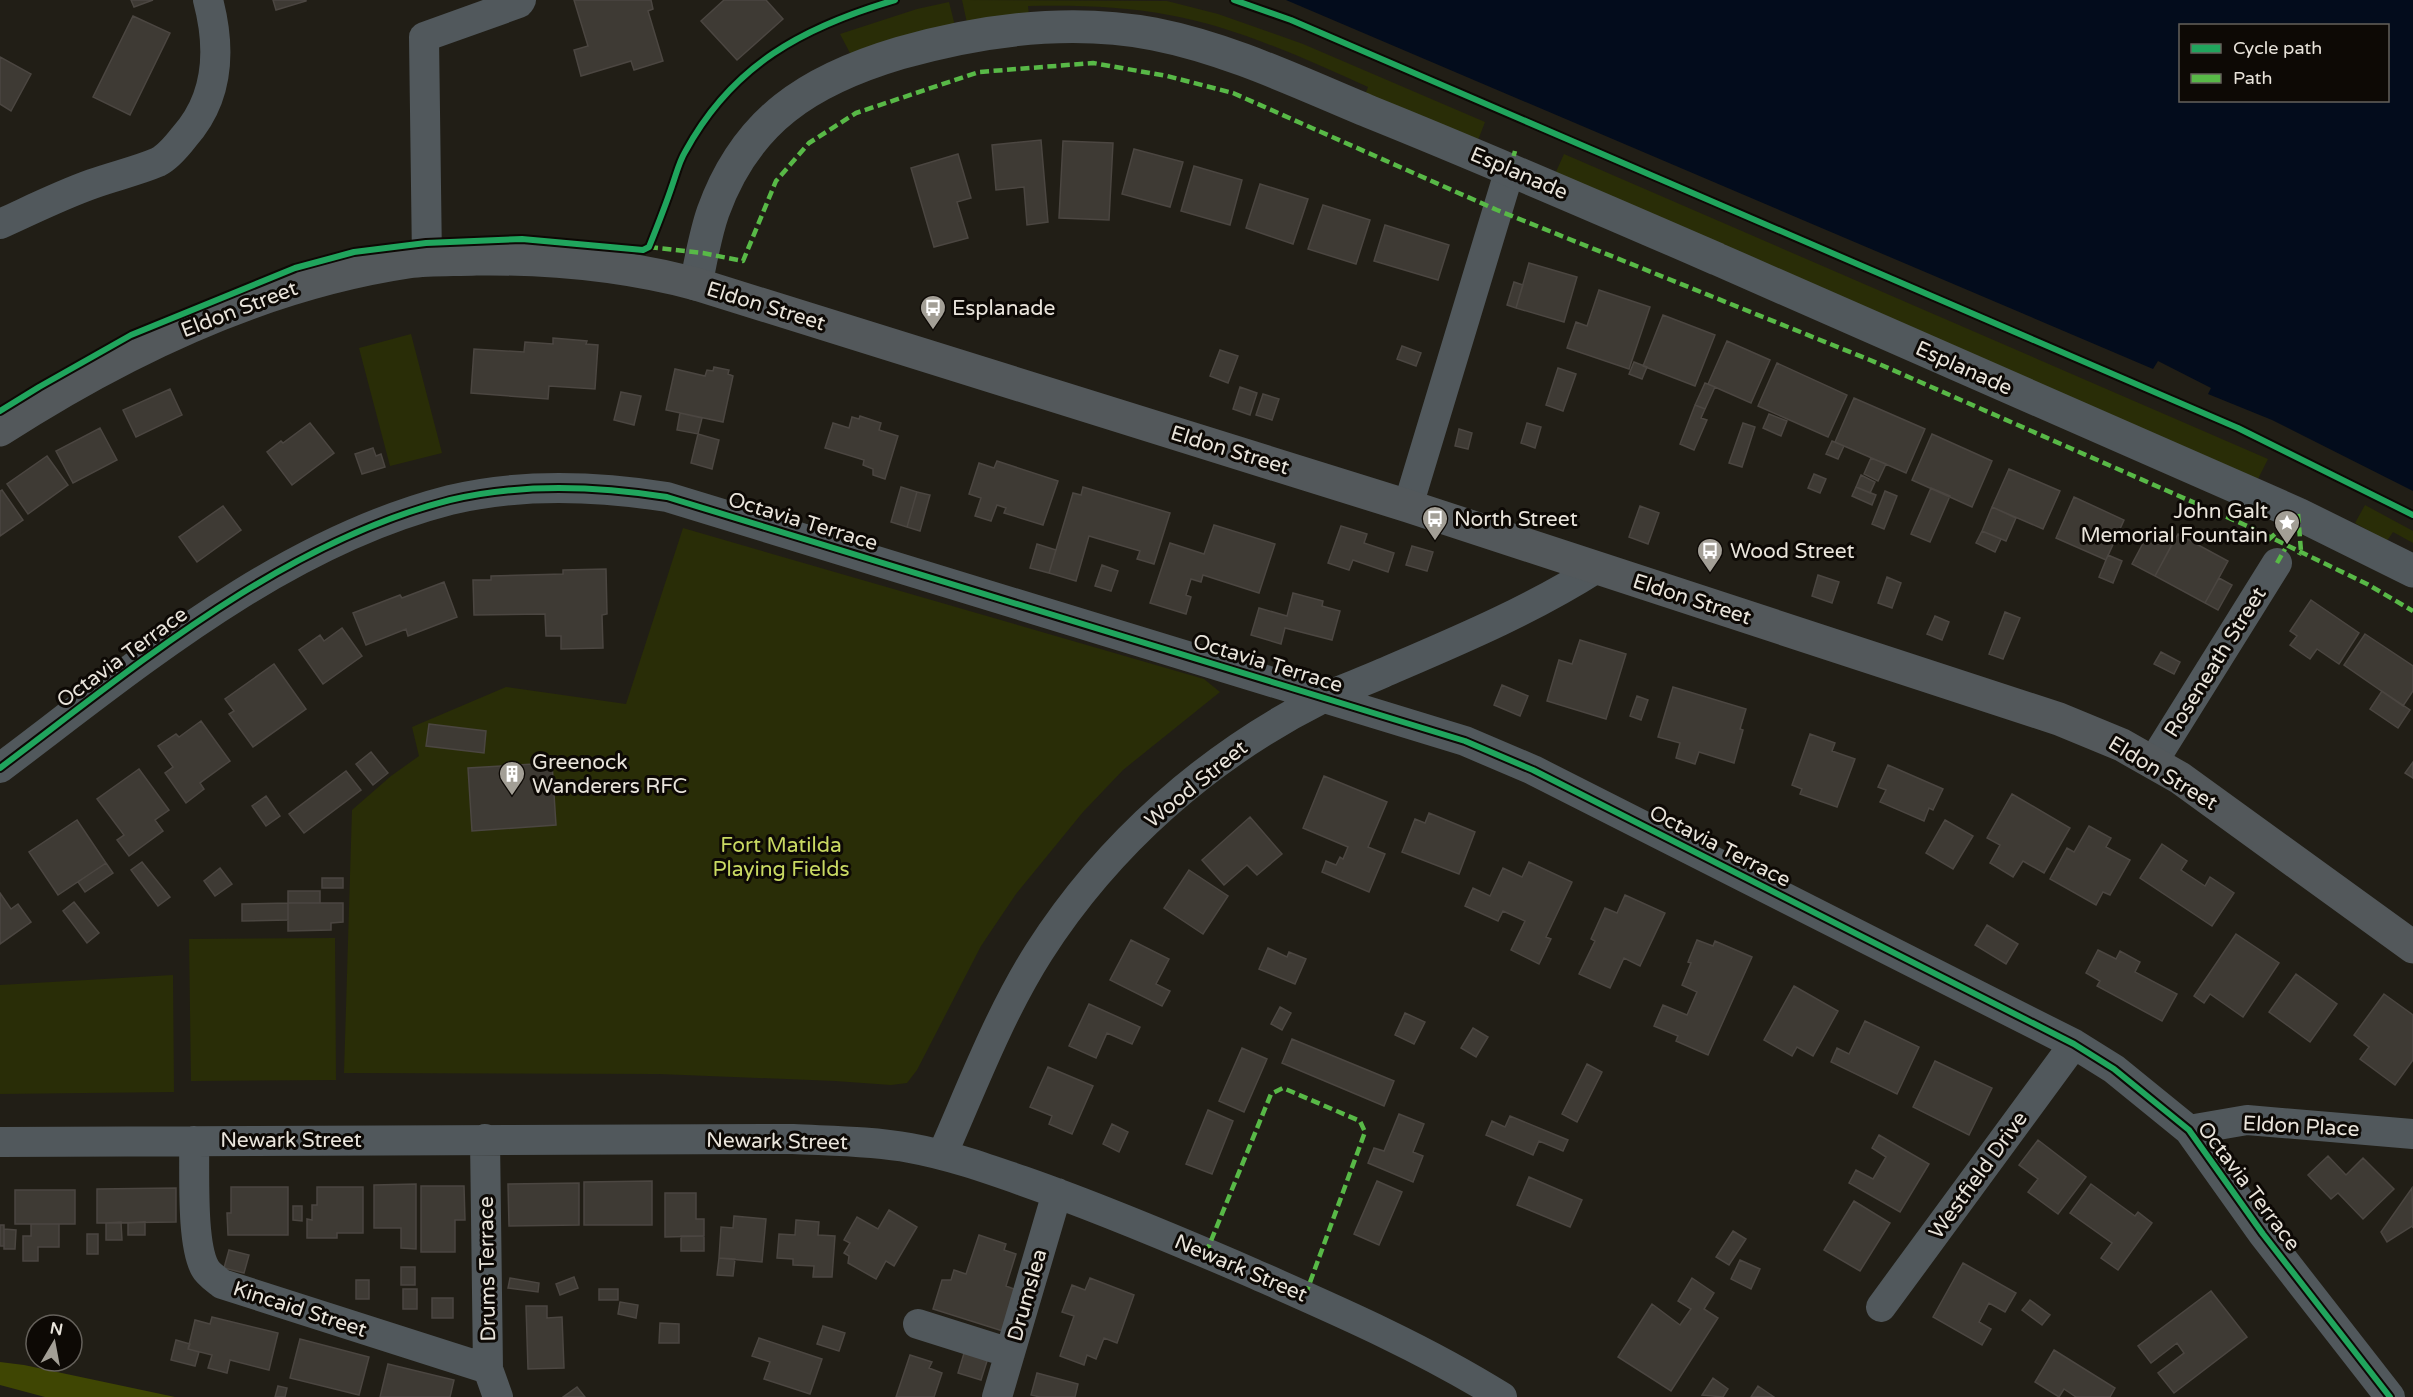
<svg xmlns="http://www.w3.org/2000/svg" width="2413" height="1397" font-family="'Varela Round',sans-serif">
<rect width="100%" height="100%" fill="#211e16"/>
<path fill="#292d07" d="M962 0 1167 1 1218 14 1303 44 1485 122 1477 143 1365 95 1368 87C1306 59 1236 27 1169 15 1123 6 1075 5 1028 6L1029 15 967 23Z
M949 2 955 26 852 57 840 34 917 9Z
M1564 154 2268 459 2258 479 1555 174Z
M411 334 442 453 390 466 359 348Z
M2365 505 2413 531V543L2393 532 2387 541 2355 523Z
M683 528 1204 679 1220 692 1123 770 1083 812 1016 894 981 946 917 1070 907 1083 891 1085 835 1081 659 1074 344 1073 352 810 391 776 419 756 412 727 506 687 626 704Z
M335 938 336 1080 191 1081 189 939Z
M173 975 174 1092 0 1094V985Z"/>
<path fill="#3f4603" d="M0 1362 24 1365 175 1397H45L0 1385Z"/>
<path fill="#030c1c" fill-rule="evenodd" d="M1286 0H2413V491L2272 420 2208 394 2211 388 2158 361 2153 369ZM2180 26H2388V100H2180Z"/>
<path fill="#3e3a34" stroke="#4b4641" stroke-width="1.5" d="M131 0H153L134 7Z
M273 0H306V1L276 10Z
M574 0H651L653 9 648 11 663 61 634 70 631 61 581 76 574 50 588 46Z
M724 0H766L783 19 737 60 701 21Z
M133 16 170 33 130 115 93 97Z
M0 57 31 74 11 111 0 104Z
M1041 140 1048 222 1027 225 1024 187 996 190 992 145Z
M1063 141 1113 143 1109 220 1059 218Z
M1134 149 1183 162 1170 207 1122 194Z
M958 154 971 198 957 202 968 238 934 247 911 168Z
M1194 166 1242 180 1230 225 1181 211Z
M1260 184 1308 199 1293 244 1246 228Z
M1323 205 1370 220 1356 264 1308 249Z
M1385 225 1449 245 1438 280 1374 261Z
M1529 263 1577 277 1564 322 1516 308Z
M1514 282 1523 285 1516 308 1507 305Z
M1599 290 1650 307 1629 369 1567 348 1576 322 1587 326Z
M1663 315 1715 335 1695 386 1643 366Z
M553 338 587 341 586 344 598 345 595 389 549 386 548 399 471 393 474 349 524 352 525 342 553 344Z
M1727 341 1770 360 1751 403 1708 384Z
M1402 346 1421 353 1416 366 1397 359Z
M1220 350 1238 356 1228 383 1210 376Z
M1634 362 1647 367 1642 379 1629 374Z
M1777 363 1847 395 1828 437 1758 406Z
M714 367 729 370 728 374 733 376 723 422 666 410 675 369 705 376 707 370 713 371Z
M1558 368 1576 374 1563 411 1546 405Z
M1705 383 1715 387 1705 409 1695 405Z
M1240 387 1257 393 1250 415 1233 409Z
M170 389 182 415 136 437 123 410Z
M621 392 641 396 634 425 614 420Z
M1263 394 1279 399 1272 420 1256 415Z
M1854 398 1925 429 1906 473 1835 442Z
M1695 405 1705 409 1701 418 1707 420 1694 450 1680 444Z
M680 413 702 418 698 434 677 430Z
M1769 414 1787 421 1781 436 1763 428Z
M860 416 881 423 879 430 898 436 885 479 873 475V469L863 465 864 460 825 448 833 423 849 428 852 417 859 419Z
M310 423 334 453 292 485 267 452 281 441 283 443Z
M1527 423 1541 427 1535 448 1521 443Z
M1743 423 1755 427 1742 467 1729 463Z
M100 428 117 460 73 483 56 451Z
M1459 429 1472 433 1468 449 1455 446Z
M698 434 719 440 712 469 691 463Z
M1932 434 1992 461 1972 507 1912 480Z
M1832 441 1844 446 1838 459 1826 454Z
M373 448 376 456 381 454 385 467 362 474 355 454Z
M47 456 68 485 28 514 7 484Z
M1871 458 1886 464 1878 481 1864 474Z
M997 461 1058 481 1043 525 1004 513 1006 508 997 505 991 521 975 516 981 498 969 494 979 463 994 468Z
M2009 469 2060 491 2043 529 1992 507Z
M1814 474 1826 479 1820 493 1808 488Z
M1861 475 1875 482 1870 493 1856 487Z
M901 487 917 492 907 527 891 522Z
M1083 487 1170 513 1154 564 1137 559 1140 551 1089 536 1076 581 1049 573 1073 493 1081 495Z
M1856 487 1876 495 1872 505 1852 496Z
M1931 488 1950 496 1930 542 1911 534Z
M2 490 23 520 0 536V491Z
M1885 491 1897 496 1884 529 1872 524Z
M917 492 930 495 920 531 907 527Z
M2074 497 2124 520 2106 560 2056 538Z
M223 506 241 530 197 562 179 537Z
M1640 506 1659 513 1648 544 1629 537Z
M1992 507 2016 518 2006 541 1982 531Z
M1214 525 1275 544 1259 593 1203 575 1201 582 1191 579 1186 595 1191 597 1186 614 1150 603 1170 543 1204 554Z
M1341 526 1367 534 1364 543 1394 553 1388 572 1353 560 1349 570 1328 563Z
M1982 531 2001 539 1995 552 1976 543Z
M2149 532 2172 544 2155 576 2132 564Z
M2178 534 2228 561 2205 603 2155 576Z
M1037 544 1056 550 1049 573 1030 568Z
M1412 546 1433 552 1427 571 1406 565Z
M2108 555 2122 561 2113 583 2099 577Z
M1102 565 1118 571 1111 591 1095 586Z
M606 569 607 614 602 615 603 648 561 649V636H546L545 614 474 615 473 580H491V576L563 574V570Z
M1818 575 1839 582 1832 603 1812 596Z
M1887 577 1901 583 1892 608 1878 603Z
M2219 578 2232 585 2218 610 2205 603Z
M444 582 457 617 408 636 406 629 366 645 353 613 400 595 402 598Z
M1293 593 1323 601 1322 606 1340 611 1332 640 1285 628 1281 644 1251 635 1259 608 1287 616Z
M2311 600 2359 633 2339 664 2317 649 2310 659 2290 645 2297 636 2290 631Z
M2005 612 2020 618 2003 659 1989 654Z
M1935 616 1949 622 1942 640 1927 634Z
M342 628 362 656 323 684 299 650 320 635 324 641Z
M2365 634 2413 666V691L2403 706 2344 665Z
M1580 640 1626 654 1606 719 1547 701 1559 660 1572 664Z
M2161 652 2180 662 2174 674 2154 664Z
M274 664 306 709 253 747 229 714 234 711 225 699Z
M1502 685 1528 696 1520 716 1494 705Z
M1673 687 1746 709 1740 729 1743 730 1734 763 1699 752 1695 764 1676 758 1680 743 1658 737Z
M2382 691 2410 710 2398 728 2370 709Z
M1637 696 1648 700 1641 720 1630 716Z
M201 721 230 761 200 783 204 789 186 803 165 773 173 767 158 746 176 734 179 737Z
M429 724 486 731 484 753 426 746Z
M1810 734 1835 743 1832 751 1855 759 1837 807 1800 794 1802 789 1792 785Z
M371 752 388 773 373 785 356 764Z
M2413 762V778L2405 773Z
M552 763 556 825 472 831 468 768Z
M1888 765 1943 789 1933 810 1929 808 1924 821 1880 802 1886 790 1878 787Z
M139 769 169 810 155 820 163 831 129 856 117 840 124 835 97 799Z
M346 771 361 790 304 833 289 814Z
M1324 776 1387 802 1368 847 1385 854 1369 892 1322 872 1326 861 1336 865 1340 857 1343 859 1348 847 1303 828Z
M2012 794 2070 828 2044 873 2023 861 2013 877 1990 863 2000 845 1987 838Z
M266 796 280 816 266 826 252 806Z
M1429 813 1475 832 1459 874 1402 852 1415 819 1425 823Z
M1250 817 1282 854 1257 875 1247 865 1224 885 1202 860Z
M77 820 106 863 58 895 29 852Z
M1945 820 1973 836 1953 869 1926 853Z
M2089 826 2111 838 2106 847 2130 860 2110 895 2103 892 2096 905 2050 879 2067 848 2074 852Z
M2162 844 2187 861 2181 870 2205 886 2210 877 2234 893 2212 926 2140 878Z
M142 862 170 897 158 906 131 870Z
M1529 862 1572 882 1546 937 1551 939 1539 964 1511 950 1525 921 1503 911 1498 921 1465 906 1473 888 1490 896 1503 868 1522 877Z
M106 863 113 873 85 892 78 882Z
M220 868 232 884 215 896 204 881Z
M1189 870 1228 896 1203 934 1164 908Z
M322 878H343V888H322Z
M288 891H320V903H288Z
M0 893 11 909 18 904 31 922 0 944Z
M1625 895 1665 913 1640 966 1624 958 1610 988 1579 974 1595 941 1591 939 1605 908 1617 913Z
M74 902 99 933 87 943 63 911Z
M288 903V920L242 921V904Z
M288 903H343V922L331 923V930L288 931Z
M1987 925 2018 944 2006 964 1975 945Z
M2236 934 2279 963 2243 1017 2210 994 2204 1003 2194 996Z
M1131 940 1169 959 1156 984 1170 991 1162 1006 1110 980Z
M1697 940 1713 946 1715 941 1752 957 1708 1055 1676 1041 1678 1036 1654 1026 1663 1005 1687 1015 1697 992 1682 985 1691 963 1688 962Z
M1268 948 1287 957 1289 952 1306 959 1295 984 1259 969Z
M2098 950 2116 959 2120 951 2140 962 2135 972 2177 994 2162 1021 2097 986 2100 981 2086 973Z
M2296 974 2337 1004 2310 1042 2269 1012Z
M1794 986 1838 1011 1813 1056 1797 1047 1792 1056 1764 1040Z
M2384 994 2413 1015V1060L2395 1085 2360 1059 2369 1047 2354 1035Z
M1089 1004 1140 1027 1132 1044 1107 1033 1096 1058 1069 1046Z
M1280 1007 1291 1013 1282 1030 1271 1024Z
M1405 1013 1425 1022 1414 1044 1395 1035Z
M1865 1021 1919 1047 1897 1094 1831 1062 1837 1048 1849 1054Z
M1473 1028 1488 1037 1476 1057 1461 1048Z
M1292 1039 1394 1081 1384 1106 1282 1063Z
M1242 1048 1267 1059 1244 1112 1219 1101Z
M1935 1061 1992 1088 1969 1135 1913 1107Z
M1587 1064 1602 1072 1577 1122 1562 1114Z
M1048 1067 1093 1086 1072 1134 1049 1124 1052 1116 1030 1107Z
M1208 1110 1233 1121 1212 1174 1186 1164Z
M1399 1114 1424 1124 1413 1152 1423 1156 1413 1182 1368 1163 1374 1148 1384 1151Z
M1510 1116 1568 1140 1563 1151 1539 1141 1533 1155 1486 1135 1492 1121 1505 1127Z
M1112 1124 1128 1132 1119 1152 1103 1144Z
M1879 1135 1929 1164 1900 1212 1849 1183 1856 1170 1873 1179 1886 1157 1872 1148Z
M2038 1140 2086 1177 2058 1214 2028 1192 2038 1179 2019 1165Z
M2328 1156 2346 1175 2363 1158 2394 1189 2363 1219 2338 1193 2331 1199 2308 1175Z
M1529 1177 1582 1200 1570 1227 1517 1205Z
M652 1181V1225H584V1182Z
M1377 1181 1402 1192 1379 1245 1354 1234Z
M579 1183V1225L509 1226 508 1184Z
M416 1184V1249L401 1248V1228H374V1185Z
M2091 1184 2135 1216 2138 1212 2152 1223 2118 1270 2101 1258 2112 1243 2070 1213Z
M421 1186H464L465 1220H455V1252H421Z
M231 1187H288V1235H228L227 1213H231Z
M317 1187H363V1233H337V1238H307V1219L312 1220V1205H317Z
M176 1188V1222L97 1223V1189Z
M2412 1188 2413 1228 2412 1226 2387 1242 2381 1232Z
M15 1190H75V1224H15Z
M665 1193H696V1219H704V1236L665 1237Z
M1854 1201 1890 1223 1860 1271 1824 1250Z
M293 1206H302V1221L293 1220Z
M889 1210 917 1227 894 1266 886 1261 876 1279 848 1263 849 1256 844 1253 850 1243 844 1240 857 1217 878 1229Z
M734 1216 766 1219 762 1262 719 1258 721 1227 733 1228Z
M796 1220 819 1222 818 1235 835 1236 832 1277H813L814 1266 793 1265V1259L777 1258 779 1234 795 1235Z
M121 1222 122 1240H106V1223Z
M145 1222V1235H128V1223Z
M31 1224H59V1247H38V1261H23V1236H31Z
M0 1225H4V1246H0Z
M4 1229 16 1230 15 1249H4Z
M1733 1231 1746 1239 1729 1265 1716 1257Z
M87 1234H98V1254H87Z
M979 1235 1006 1244 1004 1250 1016 1254 1006 1286 1014 1289 1009 1333 933 1309 942 1280H951L954 1270 966 1274Z
M681 1236H704V1251H681Z
M229 1250 249 1255 244 1273 224 1268Z
M719 1258 735 1259 733 1276 717 1275Z
M1740 1260 1760 1269 1751 1289 1731 1279Z
M1963 1263 2016 1293 2005 1312 1989 1303 1979 1322 1991 1329 1982 1345 1933 1317Z
M401 1267H415V1285H401Z
M574 1277 578 1288 560 1295 556 1284Z
M510 1278 539 1283 538 1292 508 1288Z
M1090 1278 1134 1295 1117 1343 1104 1338 1096 1359 1087 1355 1084 1365 1060 1356 1074 1316 1062 1312 1072 1285 1085 1290Z
M1692 1278 1714 1293 1704 1309 1718 1318 1671 1391 1618 1357 1652 1304 1680 1325 1691 1309 1678 1301Z
M356 1280H369V1299H356Z
M403 1289H417V1309H403Z
M599 1289H618V1300H599Z
M2211 1291 2247 1337 2174 1393 2158 1373 2184 1353 2177 1343 2151 1363 2138 1346Z
M432 1298H453V1318H432Z
M2030 1300 2050 1315 2042 1325 2022 1310Z
M620 1302 638 1305 636 1318 618 1314Z
M526 1306H547V1318L562 1317 564 1368 528 1369Z
M212 1317 278 1333 269 1370 230 1360 227 1373 208 1368 212 1355 188 1349 195 1320 210 1324Z
M660 1323 679 1324V1343H659Z
M823 1326 845 1333 839 1351 817 1344Z
M759 1338 822 1359 810 1394 764 1379 770 1362 752 1356Z
M300 1339 369 1357 359 1395 290 1378Z
M176 1340 190 1344 188 1349 199 1352 195 1366 171 1360Z
M965 1350 988 1358 981 1380 958 1373Z
M2054 1350 2115 1388 2110 1397H2076L2064 1389 2059 1397 2035 1382Z
M910 1355 932 1362 929 1368 942 1373 934 1397H896Z
M388 1364 454 1380 450 1397H380Z
M1037 1373 1078 1384 1075 1397H1040L1031 1395Z
M1713 1378 1728 1389 1723 1397 1702 1395Z
M278 1386 287 1388 285 1397H275Z
M1758 1386 1774 1397H1751Z
M577 1387 585 1397H563Z"/>
<g fill="none" stroke-linecap="round" stroke-linejoin="round">
<path stroke="#51585c" stroke-width="30" d="M0 224C31 210 61 195 92 184 114 176 137 171 158 162 168 157 177 146 184 137 219 98 221 49 208 0
M427 260 424 37 519 3 521 0
M1408 506 1510 169
M2153 762 2277 563
M0 768C137 665 281 543 450 500 521 483 597 486 667 497L1465 741 1533 770 2074 1044 2114 1069 2189 1130 2263 1234 2390 1397
M2189 1130 2247 1120 2413 1134
M485 1139 488 1369 498 1397
M194 1141C195 1171 191 1243 205 1268 208 1274 217 1280 222 1284L488 1369
M0 1142 793 1139C832 1141 871 1141 910 1148 949 1155 986 1168 1023 1181 1100 1208 1176 1240 1250 1272 1336 1310 1422 1347 1502 1397
M942 1155C972 1087 999 1015 1039 952 1108 844 1209 755 1323 698 1342 689 1363 682 1383 673 1455 642 1530 611 1597 568
M1881 1307 2074 1044
M918 1324 1010 1353
M997 1397 1057 1193"/>
<path stroke="#51585c" stroke-width="33" d="M696 284C701 260 705 235 713 212 746 120 809 80 900 53 981 30 1070 18 1154 34 1230 49 1300 83 1370 112 1487 159 1602 209 1717 259 1911 344 2105 429 2298 514L2413 571"/>
<path stroke="#53585b" stroke-width="33" d="M0 430C124 350 261 284 408 262 430 259 453 260 476 259 550 258 624 265 696 284L1408 506 2059 719 2122 745 2180 778 2413 947"/>
<path stroke="#58b947" stroke-width="4.5" stroke-dasharray="9 4.5" stroke-linecap="butt" d="M1510 169 1515 151
M649 247 703 253 743 261 776 181 809 143 856 113 979 72 1093 63 1167 76 1233 93 1497 210 1870 360 2245 525 2367 584 2413 611
M2298 514 2301 551 2299 555
M2268 540 2298 514
M2277 563 2285 549
M1206 1253 1271 1094 1283 1088 1360 1121 1365 1132 1305 1296"/>
<defs>
<path id="cycleway" d="M1234 0 1291 20 2238 428 2413 515
M0 411 39 387 131 335 295 268 354 252 426 243 522 239 643 250 649 247C657 227 665 207 672 186 676 175 679 162 685 152 732 65 803 27 895 0
M0 768C137 665 281 543 450 500 521 483 597 486 667 497L1465 741 1533 770 2074 1044 2114 1069 2189 1130 2263 1234 2390 1397"/>
</defs>
<use href="#cycleway" stroke="#0d0905" stroke-width="10"/>
<use href="#cycleway" stroke="#20a55d" stroke-width="6"/>
</g>
<defs>
<symbol id="bus-pin" viewBox="-11 -11 22 30"><path d="M0 17L-7.5 6A9.5 9.5 0 1 1 7.5 6Z" fill="#a39f96" stroke="#0d0905"/><path d="M-5-6H5V4H4V6H2V4H-2V6H-4V4H-5ZM-3.5-4V0h7V-4ZM-3.5 1.2v1.5H-2V1.2ZM2 1.2v1.5H3.5V1.2Z" fill="#fff"/></symbol>
<symbol id="sight-pin" viewBox="-11 -11 22 30"><path d="M0 17L-7.5 6A9.5 9.5 0 1 1 7.5 6Z" fill="#a39f96" stroke="#0d0905"/><path d="M0-6L1.8-2.2L6-1.7L2.9 1.2L3.7 5.4L0 3.3L-3.7 5.4L-2.9 1.2L-6-1.7L-1.8-2.2Z" fill="#fff"/></symbol>
<symbol id="building-pin" viewBox="-11 -11 22 30"><path d="M0 17L-7.5 6A9.5 9.5 0 1 1 7.5 6Z" fill="#a39f96" stroke="#0d0905"/><path d="M-4-6H4V6H1V3H-1V6H-4ZM-2.5-4.3h1.7v1.8h-1.7ZM.8-4.3h1.7v1.8H.8ZM-2.5-1h1.7V.8h-1.7ZM.8-1h1.7V.8H.8Z" fill="#fff"/></symbol>
</defs>
<g fill-rule="evenodd">
<use href="#bus-pin" x="918" y="293" width="30" height="40"/>
<use href="#bus-pin" x="1420" y="504" width="30" height="40"/>
<use href="#sight-pin" x="2272" y="508" width="30" height="40"/>
<use href="#bus-pin" x="1695" y="536" width="30" height="40"/>
<use href="#building-pin" x="497" y="759" width="30" height="40"/>
</g>
<g text-anchor="middle" stroke-width="6" stroke-linejoin="round" paint-order="stroke">
<g font-size="21" fill="#e9e4db" stroke="#0d0905">
<text transform="translate(1519 173) rotate(23)" y="7">Esplanade</text>
<text transform="translate(766 306) rotate(17)" y="7">Eldon Street</text>
<text transform="translate(239 309) rotate(-21)" y="7">Eldon Street</text>
<text transform="translate(1964 368) rotate(24)" y="7">Esplanade</text>
<text transform="translate(1230 450) rotate(17)" y="7">Eldon Street</text>
<text transform="translate(803 521) rotate(17)" y="7">Octavia Terrace</text>
<text transform="translate(1692 599) rotate(18)" y="7">Eldon Street</text>
<text transform="translate(122 657) rotate(-36)" y="7">Octavia Terrace</text>
<text transform="translate(2215 662) rotate(-58)" y="7">Roseneath Street</text>
<text transform="translate(1268 663) rotate(17)" y="7">Octavia Terrace</text>
<text transform="translate(2163 773) rotate(31)" y="7">Eldon Street</text>
<text transform="translate(1196 784) rotate(-39)" y="7">Wood Street</text>
<text transform="translate(1720 846) rotate(27)" y="7">Octavia Terrace</text>
<text transform="translate(2301 1126) rotate(3)" y="7">Eldon Place</text>
<text x="291" y="1147">Newark Street</text>
<text transform="translate(777 1141) rotate(1)" y="7">Newark Street</text>
<text transform="translate(1978 1175) rotate(-54)" y="7">Westfield Drive</text>
<text transform="translate(2249 1186) rotate(53)" y="7">Octavia Terrace</text>
<text transform="translate(1241 1268) rotate(23)" y="7">Newark Street</text>
<text transform="translate(487 1269) rotate(-91)" y="7">Drums Terrace</text>
<text transform="translate(1027 1295) rotate(-74)" y="7">Drumslea</text>
<text transform="translate(300 1309) rotate(18)" y="7">Kincaid Street</text>
</g>
<g font-size="21" fill="#e9e4db" stroke="#0d0905" text-anchor="start">
<text x="952" y="315">Esplanade</text>
<text x="2268" y="518" text-anchor="end">John Galt<tspan x="2268" dy="24">Memorial Fountain</tspan></text>
<text x="1454" y="526">North Street</text>
<text x="1730" y="558">Wood Street</text>
<text x="532" y="769">Greenock<tspan x="532" dy="24">Wanderers RFC</tspan></text>
</g>
<g font-size="21" fill="#c9d962" stroke="#0d0905">
<text x="781" y="852">Fort Matilda<tspan x="781" dy="24">Playing Fields</tspan></text>
</g>
</g>
<rect x="2179" y="24" width="210" height="78" fill="#0d0905" stroke="#65615b" stroke-width="1.5"/>
<rect x="2191" y="44" width="30" height="9" fill="#20a55d" stroke="#65615b" stroke-width="1.5"/>
<text x="2233" y="54" font-size="18" fill="#e9e4db">Cycle path</text>
<rect x="2191" y="74" width="30" height="9" fill="#58b947" stroke="#65615b" stroke-width="1.5"/>
<text x="2233" y="84" font-size="18" fill="#e9e4db">Path</text>
<g transform="translate(54 1343) rotate(10)"><circle r="28" fill="#0d0905" stroke="#65615b" stroke-width="1.5"/>
<path d="M0-4.5L10 22L0 15L-10 22Z" fill="#a39f96"/>
<text y="-9" font-size="16" font-weight="bold" text-anchor="middle" fill="#e9e4db">N</text>
</g>
</svg>
